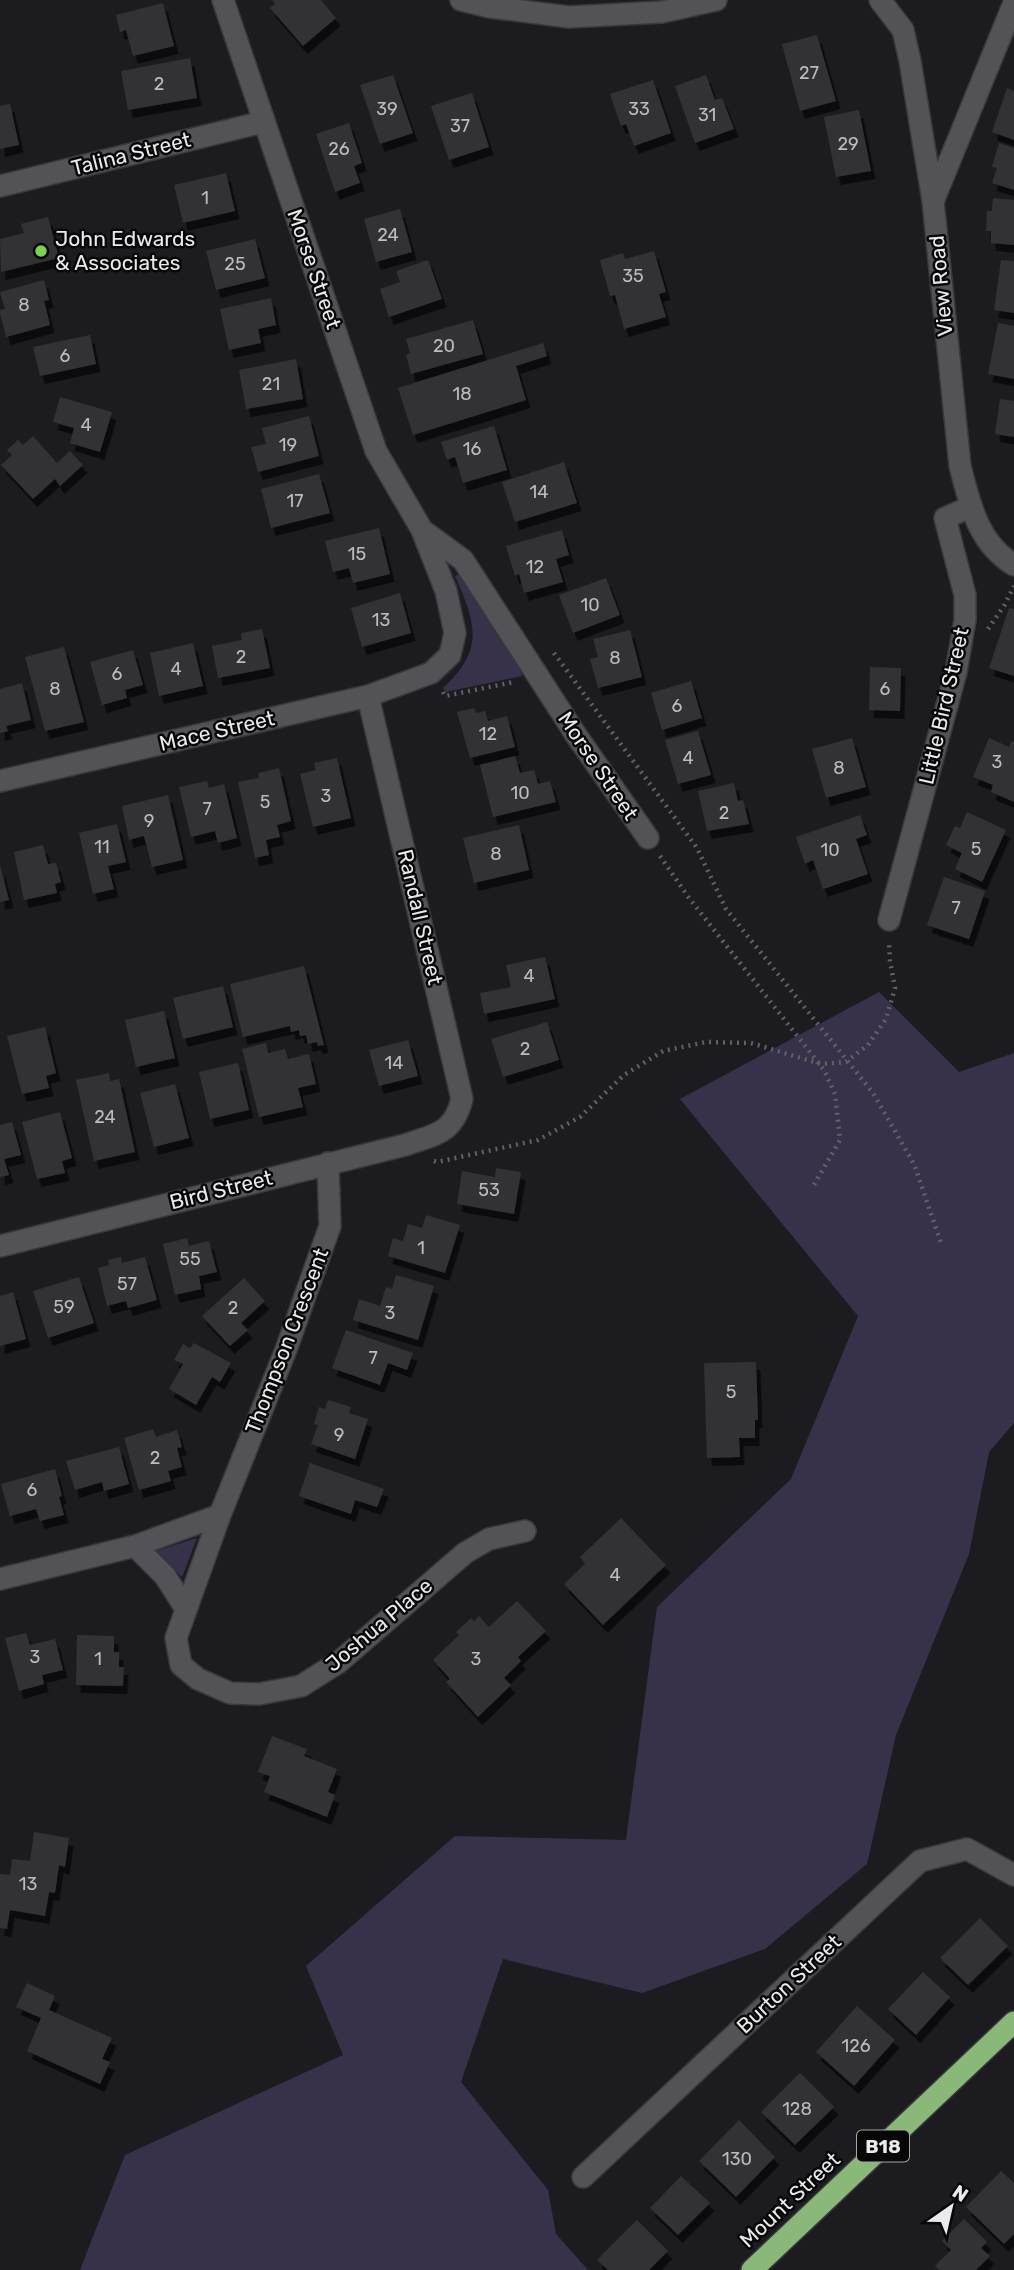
<svg xmlns="http://www.w3.org/2000/svg" width="1014" height="2270" font-family="Rubik,sans-serif">
<defs>
<filter id="shadow"><feDropShadow dx="4.5" dy="8" stdDeviation="0" flood-color="#0009"/></filter>
</defs>
<rect width="100%" height="100%" fill="#1c1c20"/>
<path fill="#37324a" d="M461 573 520 662 522 676 446 692 443 688C485 649 476 624 455 576Z
M879 992 959 1072 1014 1053V1423L989 1452 969 1554 896 1735 867 1864 765 1949 642 1993 503 1959 461 2082 548 2190 556 2234 588 2270H80L125 2155 343 2055 306 1966 455 1836 626 1840 657 1607 791 1479 858 1316 680 1099Z
M197 1538 182 1577 156 1551Z"/>
<path fill="#323136" filter="url(#shadow)" d="M272 0H321L336 18 303 46 270 8 275 4Z
M163 3 174 46 133 56 126 30 120 32 116 15Z
M817 35 836 101 800 111 782 44Z
M190 58 197 98 128 110 121 71Z
M393 75 413 133 380 144 360 85Z
M706 75 715 100 722 98 734 129 695 143 675 86Z
M653 80 671 133 634 146 626 124 621 126 610 94Z
M1007 88 1014 91V140L992 132Z
M472 93 489 147 449 160 431 106Z
M10 104 19 145 0 149V106Z
M859 110 871 171 836 177 824 117Z
M349 123 362 163 354 166 360 183 335 192 316 134Z
M999 143 1014 148V190L992 183 997 168 992 167Z
M226 173 235 211 183 223 174 185Z
M993 198 1014 200V245L991 243V231H986L987 211H992Z
M400 209 412 252 376 262 364 219Z
M48 217 59 258 1 272 0 239 24 233 21 224Z
M255 239 265 278 216 290 206 251Z
M654 251 666 292 659 294 666 317 624 329 615 295 610 296 600 260 623 253 625 259Z
M428 260 442 299 389 317 380 289 400 282 396 271Z
M1001 260 1014 261V313L994 310Z
M44 280 49 300 44 301 50 325 6 337 0 313V310L5 309 0 292Z
M271 298 276 325 258 329 261 343 229 350 220 309Z
M473 320 483 354 411 374 406 355 410 353 406 339Z
M998 323 1014 326V379L988 374Z
M90 335 96 364 40 376 33 347Z
M543 343 547 356 516 366 526 400 413 435 398 388Z
M296 359 303 399 246 409 239 370Z
M60 397 112 412 100 452 70 443 74 428 53 422Z
M1000 399 1014 401V437L995 434Z
M309 416 319 456 258 472 251 447 266 444 262 428Z
M494 426 507 470 463 483 455 457 447 460 441 442Z
M33 436 57 463 70 451 83 465 60 486 55 479 33 499 1 465 12 455 7 450 18 440 23 445Z
M564 462 577 503 515 522 502 482Z
M319 474 330 513 271 528 261 489Z
M379 528 390 574 353 583 349 568 333 572 325 541Z
M562 530 569 555 556 559 563 582 524 593 519 574 515 576 506 546Z
M606 578 620 615 573 633 559 595Z
M400 593 411 633 362 647 351 608Z
M1009 608 1014 609V676L989 668Z
M262 629 270 668 218 678 212 646 242 640 241 633Z
M630 630 642 677 598 688 590 659 598 657 593 639Z
M193 643 203 686 159 696 150 653Z
M64 647 84 722 45 731 25 657Z
M133 650 143 685 125 690 127 698 102 705 90 662Z
M870 667 901 668 900 711 869 710Z
M691 681 702 718 662 730 651 693Z
M22 683 31 720 6 726 8 731 0 733V689Z
M474 708 476 713 485 711 488 721 507 716 515 747 470 758 457 712Z
M698 731 711 775 678 784 665 740Z
M852 738 866 787 826 798 812 749Z
M989 738 1009 747 1011 741 1014 742V802L991 792 993 785 973 777Z
M515 756 520 773 534 770 538 784 550 781 556 802 493 817 480 765Z
M337 758 351 818 313 827 300 774 316 770 314 763Z
M279 768 291 821 277 825 280 837 266 840 269 855 255 858 238 782 259 778 258 773Z
M207 781 209 788 224 784 237 838 218 843 215 831 191 837 179 787Z
M734 783 738 801 743 800 749 824 707 831 698 791Z
M168 795 183 860 152 867 144 836 129 840 122 806Z
M967 812 1006 830 982 882 955 869 962 853 946 845 955 826 960 828Z
M860 815 867 835 856 839 868 874 823 889 813 860 805 864 796 837Z
M117 824 126 862 108 866 114 889 93 894 79 833Z
M519 825 529 870 474 883 463 838Z
M43 845 48 864 56 863 61 882 55 884 57 893 24 900 14 852Z
M0 865 9 900 0 902Z
M944 877 985 891 969 939 927 925Z
M545 957 555 999 484 1014 480 993 511 987 506 965Z
M304 966 324 1045 318 1046 317 1042 308 1044 306 1035 300 1036 299 1030 291 1032 290 1026 243 1037 230 984Z
M223 986 233 1027 183 1039 173 998Z
M164 1011 175 1058 136 1067 125 1020Z
M547 1022 559 1060 503 1077 491 1039Z
M45 1027 56 1073 46 1076 49 1088 22 1094 7 1036Z
M408 1040 418 1076 379 1086 369 1050Z
M266 1043 268 1053 285 1049 288 1059 309 1054 316 1084 298 1088 303 1107 259 1117 242 1049Z
M238 1063 249 1110 210 1119 199 1072Z
M109 1073 110 1081 119 1079 135 1152 94 1161 76 1080Z
M175 1084 189 1138 154 1147 140 1093Z
M60 1112 72 1158 62 1161 65 1173 37 1179 22 1122Z
M12 1122 21 1155 4 1159 9 1175 0 1177V1125Z
M496 1168 521 1172 514 1214 457 1204 462 1171 495 1177Z
M426 1215 460 1225 445 1273 388 1256 393 1238 403 1241 408 1224 422 1228Z
M187 1238 189 1246 209 1241 217 1272 199 1276 201 1289 175 1295 163 1244Z
M121 1257 122 1263 145 1257 157 1300 128 1308 126 1301 107 1306 98 1268 109 1265 108 1260Z
M396 1275 434 1286 418 1340 353 1320 359 1299 380 1306 386 1287 392 1289Z
M79 1277 94 1323 48 1338 33 1291Z
M244 1278 265 1301 241 1323 248 1330 230 1346 202 1316Z
M13 1292 26 1339 0 1346V1296Z
M346 1330 413 1353 407 1370 388 1363 380 1385 332 1368Z
M194 1343 231 1363 220 1382 212 1377 196 1405 169 1389 183 1364 174 1360 183 1344 190 1348Z
M756 1362 758 1420H755V1438H739L740 1457 707 1458 704 1363Z
M328 1400 351 1407 349 1413 368 1419 355 1459 311 1444 318 1425 314 1424 319 1407 325 1409Z
M153 1429 156 1437 177 1430 182 1447 177 1448 182 1467 168 1471 171 1481 139 1490 124 1438Z
M119 1447 129 1484 104 1491 102 1482 75 1490 66 1461Z
M310 1463 384 1489 377 1507 355 1500 351 1514 299 1496Z
M55 1469 62 1496 59 1497 64 1515 40 1521 36 1509 10 1516 1 1484Z
M621 1518 666 1565 603 1625 564 1584 585 1564 580 1557Z
M517 1601 546 1631 518 1657 521 1661 504 1678 511 1685 478 1717 446 1682 450 1679 433 1660 459 1635 456 1632 471 1618 474 1621 479 1616 489 1627Z
M26 1633 30 1645 55 1639 63 1670 42 1675 44 1684 19 1691 5 1638Z
M77 1635 114 1636V1652H119V1667H124L123 1686 76 1685Z
M272 1736 307 1749 304 1756 337 1769 328 1792 335 1795 327 1817 264 1792 270 1776 258 1772Z
M34 1832 69 1838 65 1867 59 1865 55 1893 49 1892 45 1916 10 1910 7 1929 0 1928V1874L10 1875 12 1859 30 1861Z
M980 1918 1008 1946 968 1985 940 1958Z
M923 1972 950 1997 916 2035 888 2009Z
M27 1983 55 1996 49 2010 112 2038 102 2059 110 2062 100 2084 27 2051 41 2018 16 2007Z
M857 2006 895 2040 854 2086 816 2052Z
M800 2073 834 2107 795 2145 761 2112Z
M739 2120 775 2157 736 2197 699 2161Z
M1001 2171 1014 2183V2234L1004 2244 966 2207Z
M681 2176 710 2203 678 2235 650 2208Z
M964 2219 987 2242 981 2248 990 2256 976 2270H939L935 2266 951 2250 942 2241Z
M637 2220 668 2251 649 2270H608L597 2260Z"/>
<g fill="none" stroke-linecap="round" stroke-linejoin="round">
<defs>
<path id="minor" d="M461 0 490 7 569 17 662 12 716 0
M880 0 903 30 910 61 933 201 960 466C970 505 978 543 1014 565
M0 186 263 122
M934 199 1014 3
M422 530 463 560 576 735 648 838
M0 781 368 696 431 673 450 655 455 633 446 591 422 530 376 451 223 0
M889 920 956 672 965 620V595L945 518 970 507
M328 1163 330 1226 287 1347 220 1515 176 1638 181 1665 198 1679 230 1693 259 1694 301 1686 339 1662 465 1553 489 1539 525 1531
M0 1246 405 1145C436 1134 453 1134 462 1099L368 696
M135 1546 165 1576 186 1609
M0 1579 135 1546 220 1515
M583 2177 920 1861 967 1849 1014 1875"/>
<path id="highway" d="M752 2270 1014 2022"/>
</defs>
<use href="#minor" stroke="#39383c" stroke-width="24"/>
<use href="#highway" stroke="#39383c" stroke-width="24"/>
<path stroke="#616165" stroke-width="4.5" stroke-dasharray="2 5" stroke-linecap="butt" d="M988 629 1004 606 1014 586
M554 653 697 848 726 909 873 1093 914 1164 942 1246
M443 692 445 696 514 682
M660 856 689 898 824 1070 835 1094 840 1140 812 1188
M434 1161 437 1162 538 1140 580 1117 624 1075 663 1051 706 1042 751 1043 821 1064 846 1062 868 1045 886 1019 895 988 890 961 889 942"/>
<use href="#minor" stroke="#535257" stroke-width="21"/>
<use href="#highway" stroke="#89b878" stroke-width="21"/>
</g>
<circle fill="#7ad156" stroke="#070708" stroke-width="2.5" cx="41" cy="251" r="7"/>
<g text-anchor="middle" stroke-width="5" stroke-linejoin="round" paint-order="stroke">
<g font-size="18" fill="#bcbbbe">
<text x="809" y="79">27</text>
<text x="159" y="90">2</text>
<text x="387" y="115">39</text>
<text x="639" y="115">33</text>
<text x="707" y="121">31</text>
<text x="460" y="132">37</text>
<text x="848" y="150">29</text>
<text x="339" y="155">26</text>
<text x="205" y="204">1</text>
<text x="388" y="241">24</text>
<text x="235" y="270">25</text>
<text x="633" y="282">35</text>
<text x="24" y="311">8</text>
<text x="444" y="352">20</text>
<text x="65" y="362">6</text>
<text x="271" y="390">21</text>
<text x="462" y="400">18</text>
<text x="86" y="431">4</text>
<text x="288" y="451">19</text>
<text x="472" y="455">16</text>
<text x="539" y="498">14</text>
<text x="295" y="507">17</text>
<text x="357" y="560">15</text>
<text x="535" y="573">12</text>
<text x="590" y="611">10</text>
<text x="381" y="626">13</text>
<text x="241" y="663">2</text>
<text x="615" y="664">8</text>
<text x="176" y="675">4</text>
<text x="117" y="680">6</text>
<text x="55" y="695">8</text>
<text x="885" y="695">6</text>
<text x="677" y="712">6</text>
<text x="488" y="740">12</text>
<text x="688" y="764">4</text>
<text x="997" y="768">3</text>
<text x="839" y="774">8</text>
<text x="520" y="799">10</text>
<text x="326" y="802">3</text>
<text x="265" y="808">5</text>
<text x="207" y="815">7</text>
<text x="724" y="819">2</text>
<text x="149" y="827">9</text>
<text x="102" y="853">11</text>
<text x="976" y="855">5</text>
<text x="830" y="856">10</text>
<text x="496" y="860">8</text>
<text x="956" y="914">7</text>
<text x="529" y="982">4</text>
<text x="525" y="1055">2</text>
<text x="394" y="1069">14</text>
<text x="105" y="1123">24</text>
<text x="489" y="1196">53</text>
<text x="421" y="1254">1</text>
<text x="190" y="1265">55</text>
<text x="127" y="1290">57</text>
<text x="64" y="1313">59</text>
<text x="233" y="1314">2</text>
<text x="390" y="1319">3</text>
<text x="373" y="1364">7</text>
<text x="731" y="1398">5</text>
<text x="339" y="1441">9</text>
<text x="155" y="1464">2</text>
<text x="32" y="1496">6</text>
<text x="615" y="1581">4</text>
<text x="35" y="1663">3</text>
<text x="98" y="1665">1</text>
<text x="476" y="1665">3</text>
<text x="28" y="1890">13</text>
<text x="856" y="2052">126</text>
<text x="797" y="2115">128</text>
<text x="737" y="2165">130</text>
</g>
<rect fill="#070708" stroke="#a6a5a8" stroke-width="2" x="857" y="2130.5" width="52" height="31" rx="5"/>
<g font-size="19" font-weight="bold" fill="#eae9ec">
<text x="883" y="2153">B18</text>
</g>
<g font-size="21" fill="#eae9ec" stroke="#070708">
<text transform="translate(131 154) rotate(-14)" y="7">Talina Street</text>
<text transform="translate(314 269) rotate(71)" y="7">Morse Street</text>
<text transform="translate(941 286) rotate(-95)" y="7">View Road</text>
<text transform="translate(944 706) rotate(-77)" y="7">Little Bird Street</text>
<text transform="translate(217 731) rotate(-13)" y="7">Mace Street</text>
<text transform="translate(598 766) rotate(56)" y="7">Morse Street</text>
<text transform="translate(420 917) rotate(77)" y="7">Randall Street</text>
<text transform="translate(221 1190) rotate(-14)" y="7">Bird Street</text>
<text transform="translate(287 1341) rotate(-69)" y="7">Thompson Crescent</text>
<text transform="translate(379 1625) rotate(-40)" y="7">Joshua Place</text>
<text transform="translate(789 1984) rotate(-43)" y="7">Burton Street</text>
<text transform="translate(790 2200) rotate(-43)" y="7">Mount Street</text>
</g>
<g font-size="21" fill="#eae9ec" stroke="#070708" text-anchor="start">
<text x="55" y="246">John Edwards<tspan x="55" dy="24">&amp; Associates</tspan></text>
</g>
</g>
<g transform="translate(951 2207) rotate(34)" stroke="#070708" stroke-width="5" paint-order="stroke">
<path d="M0-5L12 26L0 18L-12 26Z" fill="#eae9ec"/>
<text y="-10" font-size="19" font-weight="bold" text-anchor="middle" fill="#eae9ec">N</text>
</g>
</svg>
